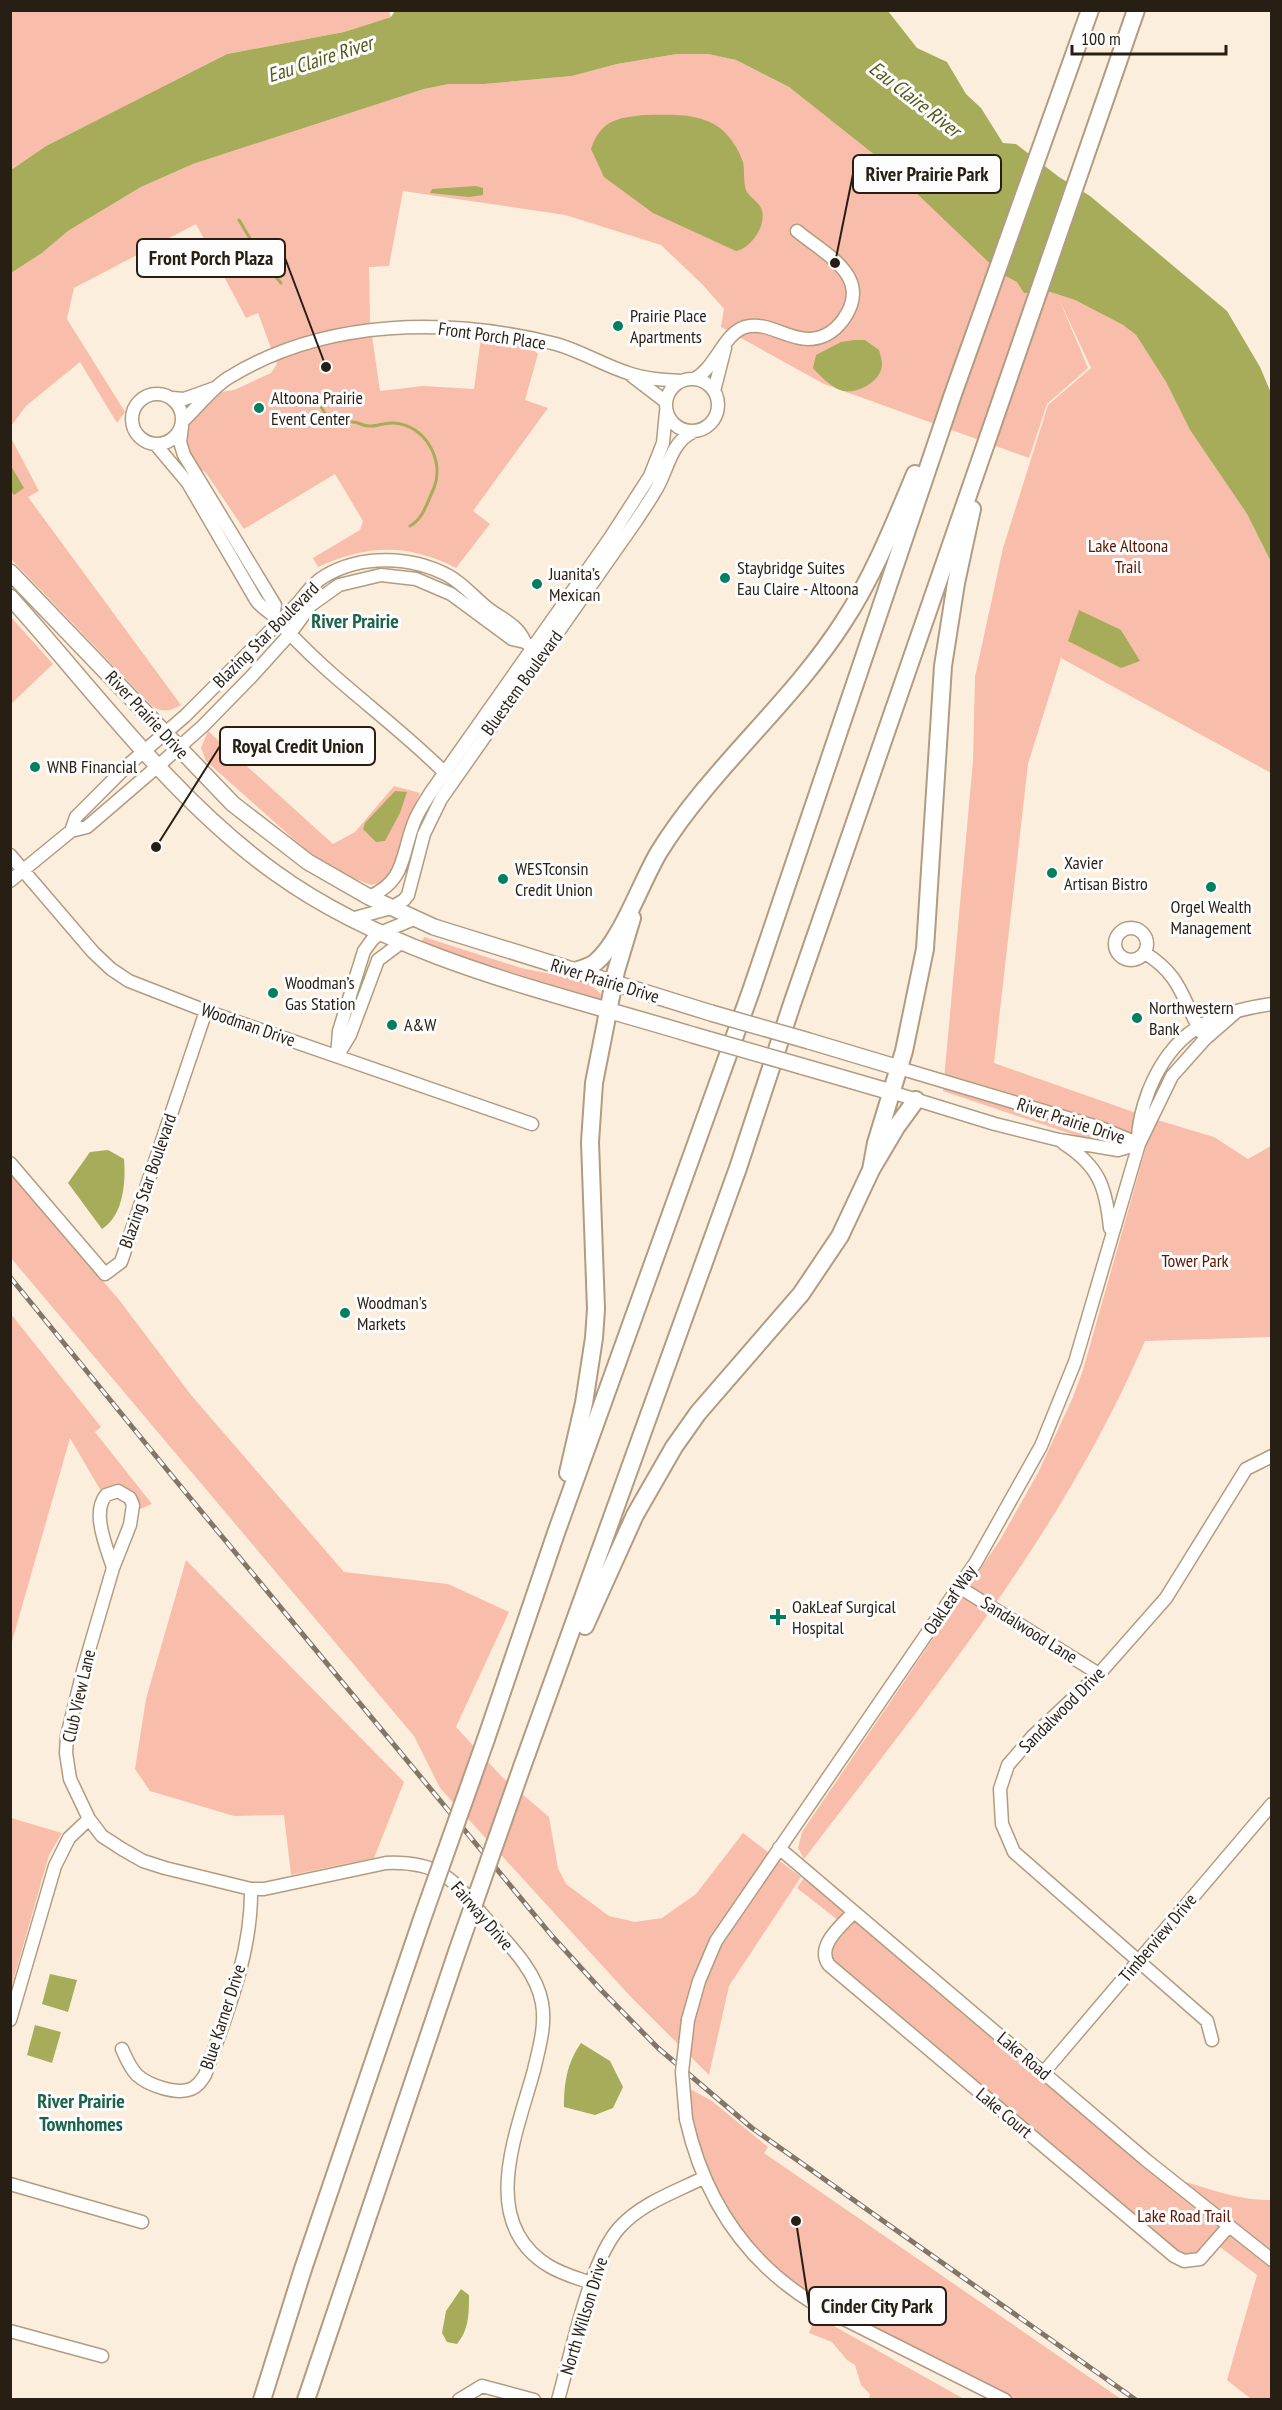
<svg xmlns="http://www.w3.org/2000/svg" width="1282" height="2410" font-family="'PT Sans Narrow',sans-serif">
<rect width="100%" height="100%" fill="#fceedc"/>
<path fill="#f9bdab" d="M389 10 391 17 344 32 227 54 46 146 11 170V11Z
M677 54H708L736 60 789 87 886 164 1018 282 1075 300 1123 325 1136 335 1166 382 1190 430 1247 514 1271 562V773L1061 658 1028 764 994 1063 1139 1114 1128 1153 943 1091 973 761 975 677 1003 548 1048 405 1091 368 1059 299 1088 368 1047 404 1029 458 824 384 721 327 724 309 703 285 661 245 565 215 403 191 389 266 369 267 370 322 380 391 423 386 474 389 481 338 530 346 538 354 525 400 548 408 473 511 490 524 456 568C407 543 367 545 318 567L313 558 360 530 363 521 335 474 244 529 206 473 193 463 185 437 189 423 210 399 221 392 234 390 271 373 277 364 258 313 246 318 196 224 74 288 67 319 125 412 117 423 80 362 26 406 11 426V273L42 253 68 231 141 187 193 164 424 89 449 84H484L572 76 617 64Z
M10 436 39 491 28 497 181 705C170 712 160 713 150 704L11 559Z
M10 616 53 664 11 704H10Z
M208 731 333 844 355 832 394 786 420 793 408 822 393 873 384 882 371 885 340 873 307 851 206 761 201 748Z
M424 937 521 968 576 979 593 987 601 994 600 999 438 950 421 943Z
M1154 1119 1214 1137 1248 1159 1271 1146V1337L1145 1341C1063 1533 929 1695 804 1859L798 1848 802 1832 1000 1540 1038 1473 1073 1397 1083 1370Z
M10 1171 120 1301 191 1395 344 1572 448 1584 509 1612 456 1727 501 1776 549 1817 558 1868 566 1884 609 1916 635 1922 662 1918 696 1894 743 1833 801 1877 729 1986 709 2075 630 1996 440 1788 414 1736 11 1258Z
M11 1314 101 1427 95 1432 152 1504 138 1510 139 1505 114 1486 101 1491 70 1438 11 1645Z
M186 1560 404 1782 374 1858 291 1875 284 1815 234 1816 150 1791 135 1769 146 1699Z
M11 1818 62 1833 49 1855 11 1988Z
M808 1872 1182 2181C1211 2189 1241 2201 1271 2200V2399H1251L1227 2380 1257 2275 1220 2247 1209 2242 1195 2255 1179 2254 833 1962 830 1953 834 1944 848 1928 797 1888Z
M683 2085 712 2101 768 2147 764 2153 1121 2399H1005L825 2310 745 2245 703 2178Z
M816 2316 964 2399H869L870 2394 861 2385 855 2365 847 2360 832 2342 809 2333Z"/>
<path fill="#a7ac5a" d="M395 11H888L917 48 947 62 966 94 981 108 1003 143 1016 144 1059 177 1090 196 1227 311 1260 367 1271 393V562L1247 514 1190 430 1166 382 1136 335 1123 325 1075 300 1050 292 1024 293 1017 282 1000 273 886 164 789 87 736 60 708 54H677L617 64 572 76 484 84H449L424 89 193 164 141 187 68 231 42 253 11 273V170L46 146 227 54 344 32 391 17Z
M644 115C669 115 698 112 720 128 730 136 739 150 743 162 745 171 743 181 746 190 749 197 758 201 761 208 768 223 752 248 736 251L653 213 604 177 591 149C601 120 617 118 644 115Z
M476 186 483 188V195L469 197 430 193 432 189Z
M854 340H865L879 350C880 354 882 360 882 364 882 381 858 394 843 391 832 388 820 376 813 368L816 355 841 342Z
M11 466 24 488 14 495 11 491Z
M1079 610 1121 630 1140 661 1121 668 1068 641Z
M395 791 407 792 400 813 385 841 376 842 363 829 365 823Z
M108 1150 124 1159C126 1183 123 1216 102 1229L68 1183 90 1152Z
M50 1974 77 1980 68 2012 42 2004Z
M35 2025 61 2032 52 2063 27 2055Z
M581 2043 610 2061 623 2087 613 2108 595 2115 564 2107C564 2083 567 2063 581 2043Z
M461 2289 469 2295C469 2313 469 2330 457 2344L447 2342 442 2333 446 2311Z"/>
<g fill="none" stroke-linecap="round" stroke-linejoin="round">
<path stroke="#a7ac5a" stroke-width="3" d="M239 220 267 267 281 283
M318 400C327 422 332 421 353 422 359 422 364 427 371 426 378 426 386 422 394 423 425 425 445 460 434 488 427 502 424 518 410 526"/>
<defs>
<path id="minor" d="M632 376 666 402
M666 405a26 26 0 1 1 52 0a26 26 0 1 1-52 0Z
M694 379C716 368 723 334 745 327 768 321 786 339 808 339 823 339 834 332 843 320 874 277 826 255 797 231
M714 391 725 348
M132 419a25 25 0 1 1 50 0a25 25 0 1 1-50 0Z
M172 398 184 399 215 388
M182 422C197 408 212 388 228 378 325 318 449 317 556 344 581 351 603 365 628 373 645 379 664 380 682 381
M182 427 180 442 184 455 275 605 273 615
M156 445 188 483 256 600C264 611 270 611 276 618 327 678 393 720 448 776
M71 831 76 817 128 765 185 716 299 602C307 592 314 582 325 576 362 554 412 556 449 576 463 584 473 596 485 606 500 619 516 622 525 642
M10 855 93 952 111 969 129 981 206 1011 532 1124
M10 881 71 831 87 827 158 766 203 726 251 677 289 635 311 605 339 585 381 575 416 579 451 594 512 639 525 642 543 655
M369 897C405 881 401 858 413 825 417 813 424 803 431 792L610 538 650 476 663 443 666 412
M351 919 391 908 404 900 408 895 424 834 441 799 636 521C643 510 651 499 657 488 668 469 671 442 693 432
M1115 944a16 16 0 1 1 32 0a16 16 0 1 1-32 0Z
M1145 953C1183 977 1181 999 1202 1033
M338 1055 350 1035 378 960 402 942
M337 1056 339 1031 364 951 372 940 380 933 414 919
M899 1068 1101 1128 1139 1144
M891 1092 995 1124 1059 1140 1118 1150 1139 1144
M1138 1140C1138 1122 1143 1106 1149 1090 1173 1031 1210 1013 1272 1004
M1063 1143C1099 1166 1106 1187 1110 1228
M10 1163 105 1274 121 1262 206 1011
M113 1568C107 1548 91 1513 106 1495L118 1491 130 1498 133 1505 130 1525 113 1568 84 1667 67 1736 66 1753 70 1779 89 1819 102 1836 122 1849 143 1861 165 1868 251 1889H264L386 1863C436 1861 452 1877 481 1913 503 1939 536 1968 542 2003 546 2026 539 2048 534 2070 517 2133 477 2222 549 2266 562 2274 577 2278 591 2283
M959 1587 1099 1674
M779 1848 1146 2160 1272 2260
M854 1912C842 1925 815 1946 829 1965L1174 2256 1184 2261 1200 2259 1228 2227
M10 2020 55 1866 69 1838 89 1819
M688 2020 699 1981 716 1941 976 1562 1041 1446 1075 1362 1139 1144 1172 1076 1205 1039 1236 1012
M1212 2040 1207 2021 1014 1852 1002 1824 1000 1789 1008 1765 1033 1736 1099 1674 1166 1598 1246 1469 1272 1456
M122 2049C126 2058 130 2068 137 2075 148 2085 176 2095 191 2089 198 2086 201 2081 205 2075 226 2015 252 1954 251 1889
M1044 2072 1272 1804
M686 2119C704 2199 747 2264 818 2306L1005 2400
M10 2184 142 2222
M10 2331 102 2356
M459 2400 482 2386 534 2400
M558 2400C571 2355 590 2259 620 2227 642 2203 675 2192 703 2178"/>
<path id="major" d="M10 572 233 804 308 862 369 897 434 927 711 1013
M10 597C94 690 174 801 277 874 395 959 555 993 693 1035
M809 1041 899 1068
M801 1066 891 1092"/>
<path id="highway" d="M575 971C582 969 590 967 596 962 621 941 641 882 659 852 711 768 791 704 844 621 874 575 894 524 915 474
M871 1170 876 1143 904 1051 925 949 943 666 956 583 972 509
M568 1473 584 1403 594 1338 596 1309 590 1142 594 1083 616 971 632 918
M585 1626 635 1515 674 1447 698 1413 801 1294 840 1236 871 1170 897 1126 916 1100
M486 1739 556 1533 751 991 952 397 1090 10
M522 1767 738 1168 792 1004 1136 10
M262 2400 303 2269 421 1922
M306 2400 457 1952"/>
</defs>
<use href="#minor" stroke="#b29c80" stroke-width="15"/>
<use href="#major" stroke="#b29c80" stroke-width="18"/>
<use href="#highway" stroke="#b29c80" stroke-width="20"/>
<use href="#minor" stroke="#fff" stroke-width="12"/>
<use href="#major" stroke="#fff" stroke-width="15"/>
<use href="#highway" stroke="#fff" stroke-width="16"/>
<defs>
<path id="rail" d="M10 1277 177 1482 552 1936 603 1992 658 2048 752 2128 1136 2400"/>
</defs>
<use href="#rail" stroke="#817668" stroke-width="5"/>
<use href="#rail" stroke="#fdfdfd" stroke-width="3" stroke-dasharray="9" stroke-linecap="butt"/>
<defs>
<path id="minor-bridge" d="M686 2119 682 2072 688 2020"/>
<path id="major-bridge" d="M711 1013 809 1041
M693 1035 801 1066"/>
<path id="highway-bridge" d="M421 1922 486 1739
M457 1952 522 1767"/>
</defs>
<use href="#minor-bridge" stroke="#b29c80" stroke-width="15" stroke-linecap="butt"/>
<use href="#major-bridge" stroke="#b29c80" stroke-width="18" stroke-linecap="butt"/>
<use href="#highway-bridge" stroke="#b29c80" stroke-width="20" stroke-linecap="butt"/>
<use href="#minor-bridge" stroke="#fff" stroke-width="12"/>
<use href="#major-bridge" stroke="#fff" stroke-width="15"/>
<use href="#highway-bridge" stroke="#fff" stroke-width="16"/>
</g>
<g fill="#027f5f" stroke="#fdfdfd" stroke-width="2">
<circle cx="618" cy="326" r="6"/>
<circle cx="259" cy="408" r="6"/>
<circle cx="725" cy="578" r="6"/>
<circle cx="537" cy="584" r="6"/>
<circle cx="35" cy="767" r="6"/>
<circle cx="1052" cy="873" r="6"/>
<circle cx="503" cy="879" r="6"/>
<circle cx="1211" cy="887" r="6"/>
<circle cx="273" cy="993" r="6"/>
<circle cx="1137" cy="1018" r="6"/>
<circle cx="392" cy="1025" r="6"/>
<circle cx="345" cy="1313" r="6"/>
<path d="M775 1608h6v6h6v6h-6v6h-6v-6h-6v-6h6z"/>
</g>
<g text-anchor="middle" stroke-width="6" stroke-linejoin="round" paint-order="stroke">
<g font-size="18" fill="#281f14" stroke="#fdfdfd" text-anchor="start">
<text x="630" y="322">Prairie Place<tspan x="630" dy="21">Apartments</tspan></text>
<text x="271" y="404">Altoona Prairie<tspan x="271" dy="21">Event Center</tspan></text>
<text x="737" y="574">Staybridge Suites<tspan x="737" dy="21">Eau Claire - Altoona</tspan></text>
<text x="549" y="580">Juanita’s<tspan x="549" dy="21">Mexican</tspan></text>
<text x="47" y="773">WNB Financial</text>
<text x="1064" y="869">Xavier<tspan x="1064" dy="21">Artisan Bistro</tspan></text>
<text x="515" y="875">WESTconsin<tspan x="515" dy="21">Credit Union</tspan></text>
<text x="1211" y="913" text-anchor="middle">Orgel Wealth<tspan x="1211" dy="21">Management</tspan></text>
<text x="285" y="989">Woodman’s<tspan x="285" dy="21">Gas Station</tspan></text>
<text x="1149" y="1014">Northwestern<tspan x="1149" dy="21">Bank</tspan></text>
<text x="404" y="1031">A&amp;W</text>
<text x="357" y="1309">Woodman's<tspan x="357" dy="21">Markets</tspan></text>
<text x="792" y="1613">OakLeaf Surgical<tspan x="792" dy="21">Hospital</tspan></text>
</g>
<g font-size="18" fill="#281f14" stroke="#fdfdfd">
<text transform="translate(492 336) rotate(8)" y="6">Front Porch Place</text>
<text transform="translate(266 635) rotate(-45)" y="6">Blazing Star Boulevard</text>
<text transform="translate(522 683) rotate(-54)" y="6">Bluestem Boulevard</text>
<text transform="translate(147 715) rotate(47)" y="6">River Prairie Drive</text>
<text transform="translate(605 981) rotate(17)" y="6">River Prairie Drive</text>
<text transform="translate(248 1025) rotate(19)" y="6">Woodman Drive</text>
<text transform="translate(1071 1121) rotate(18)" y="6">River Prairie Drive</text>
<text transform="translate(148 1181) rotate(-71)" y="6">Blazing Star Boulevard</text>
<text transform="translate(950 1600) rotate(-56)" y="6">OakLeaf Way</text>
<text transform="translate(1029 1630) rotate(32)" y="6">Sandalwood Lane</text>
<text transform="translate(79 1696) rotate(-77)" y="6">Club View Lane</text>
<text transform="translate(1062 1710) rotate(-45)" y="6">Sandalwood Drive</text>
<text transform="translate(482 1916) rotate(49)" y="6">Fairway Drive</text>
<text transform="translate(1158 1938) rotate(-50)" y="6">Timberview Drive</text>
<text transform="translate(223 2017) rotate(-72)" y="6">Blue Karner Drive</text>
<text transform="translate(1024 2056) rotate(40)" y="6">Lake Road</text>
<text transform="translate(1004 2113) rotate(40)" y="6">Lake Court</text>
<text transform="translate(584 2316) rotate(-73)" y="6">North Willson Drive</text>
</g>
<g font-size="18" fill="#5d1500" stroke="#fdfdfd">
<text x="1128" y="552">Lake Altoona<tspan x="1128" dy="21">Trail</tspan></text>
<text x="1195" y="1267">Tower Park</text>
<text x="1184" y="2222">Lake Road Trail</text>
</g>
<g font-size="20" font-style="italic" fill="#55581b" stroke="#fdfdfd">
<text transform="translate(320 59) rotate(-18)" y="7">Eau Claire River</text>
<text transform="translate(915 99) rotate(38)" y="7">Eau Claire River</text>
</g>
<g font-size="20" font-weight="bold" fill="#1b634b" stroke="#fdfdfd">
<text x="355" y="628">River Prairie</text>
<text x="81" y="2108">River Prairie<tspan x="81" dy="23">Townhomes</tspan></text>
</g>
</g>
<path fill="none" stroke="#281f14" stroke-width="2" d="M835 263L853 174M326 367L285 258M156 847L220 746M796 2221L809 2306"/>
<g fill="#281f14" stroke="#fdfdfd" stroke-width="2">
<circle cx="835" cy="263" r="6"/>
<circle cx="326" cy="367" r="6"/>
<circle cx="156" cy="847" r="6"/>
<circle cx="796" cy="2221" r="6"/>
</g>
<g fill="#fdfdfd" stroke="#281f14" stroke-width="2">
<rect x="853" y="155" width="148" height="38" rx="6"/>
<rect x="137" y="239" width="148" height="38" rx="6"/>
<rect x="220" y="727" width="155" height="38" rx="6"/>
<rect x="809" y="2287" width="137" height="38" rx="6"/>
</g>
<g font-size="20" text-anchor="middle" font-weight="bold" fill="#281f14">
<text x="927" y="181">River Prairie Park</text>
<text x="211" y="265">Front Porch Plaza</text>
<text x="298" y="753">Royal Credit Union</text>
<text x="877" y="2313">Cinder City Park</text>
</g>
<rect width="1282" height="2410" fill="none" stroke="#281f14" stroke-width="24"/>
<path d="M1072 45v9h154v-9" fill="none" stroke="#281f14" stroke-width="3"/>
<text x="1081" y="45" font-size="18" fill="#281f14" stroke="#fdfdfd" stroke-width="4.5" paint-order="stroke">100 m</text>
</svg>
